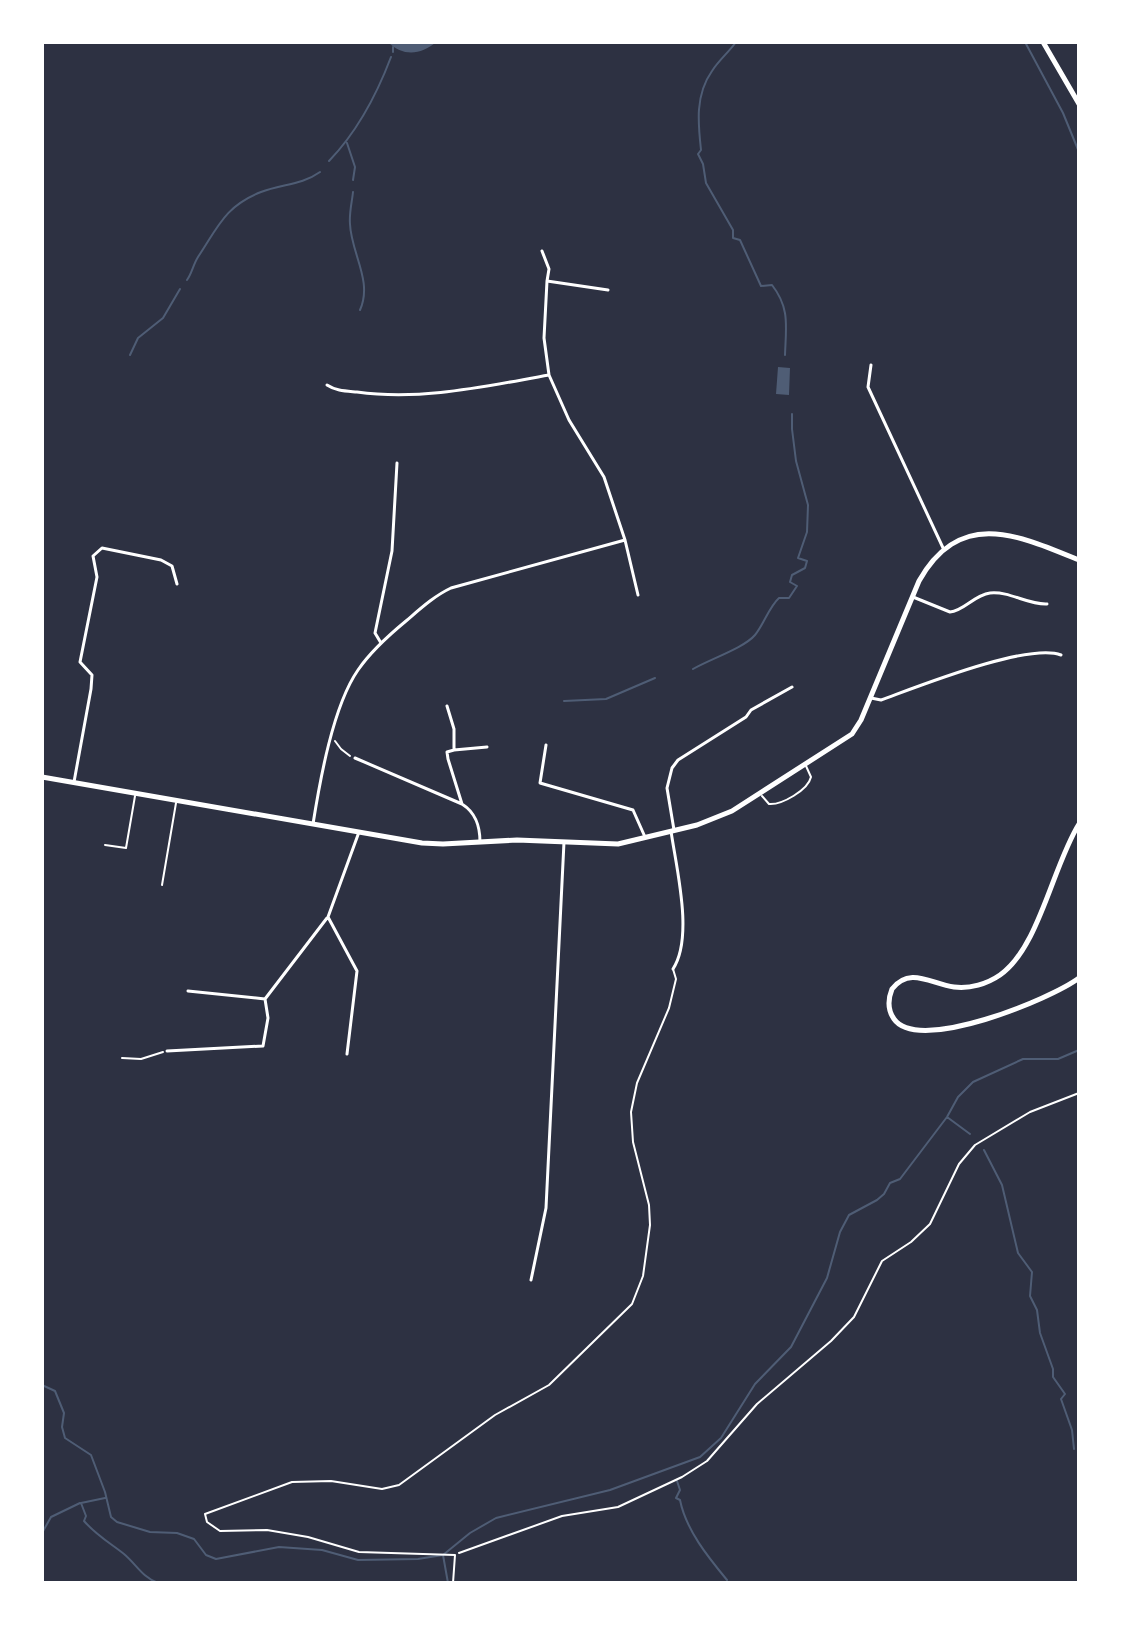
<svg xmlns="http://www.w3.org/2000/svg" width="1121" height="1625" font-family="Barlow,sans-serif">
<rect width="100%" height="100%" fill="#2d3142"/>
<path fill="#4f5d75" d="M388 42H436C421 55 403 57 388 42Z
M778 367 790 368 789 395 776 394Z"/>
<g fill="none" stroke-linecap="round" stroke-linejoin="round">
<path stroke="#4f5d75" stroke-width="2" d="M736 42C729 52 719 60 712 71 695 95 698 123 701 150L698 154 703 164 706 183 733 230V238L740 240 761 286 772 285C790 308 786 326 785 355
M1025 42 1063 113 1079 152
M393 47V52
M347 143 355 167 353 180
M329 161C356 133 377 94 391 57
M353 192C352 202 349 213 350 224 351 253 373 281 360 310
M187 280C192 273 193 265 198 257 218 227 225 206 261 192 281 184 302 185 320 172
M130 355 138 338 163 318 180 289
M693 669C710 659 744 648 755 635 764 624 769 607 779 598H789L797 586 790 582 792 575 805 568 807 561 798 558 807 532 808 505 796 461 792 429V414
M564 701 606 699 655 678
M947 1117 970 1134
M984 1150 1002 1185 1018 1253 1032 1272 1030 1296 1037 1310 1040 1333 1053 1369V1377L1065 1394 1061 1399 1072 1430 1074 1449
M42 1385 55 1391 64 1413 62 1427 65 1438 91 1455 105 1492 111 1517 117 1522 150 1532 177 1533 194 1539 206 1555 216 1559 279 1547 322 1550 358 1560 418 1559 443 1555 470 1533 496 1518 610 1490 700 1457 721 1438 755 1384 791 1347 827 1278 840 1232 849 1215 877 1200 884 1194 890 1183 900 1179 947 1117 958 1097 973 1082 1023 1059H1058L1079 1050
M1078 1466 1079 1467
M677 1481 680 1490 676 1498 680 1500C686 1530 708 1557 727 1580
M105 1498 81 1503 86 1516 84 1521C96 1535 110 1543 124 1554 136 1564 142 1577 158 1583
M42 1533 51 1517 80 1503
M443 1555 448 1583"/>
<path stroke="#fff" stroke-width="2" d="M335 741 341 749 350 756
M122 1058 141 1059 163 1052
M459 1553 562 1516 618 1507 682 1477 707 1461 757 1404 831 1341 854 1317 882 1261 911 1242 930 1224 959 1164 975 1145 1030 1112 1079 1093"/>
<path stroke="#fff" stroke-width="2" d="M762 796 769 804C782 805 808 790 811 777L806 766
M105 845 126 848 135 796
M162 885 176 803
M453 1583 455 1555 359 1552 308 1537 267 1530 220 1531 207 1522 205 1514 292 1482 331 1481 382 1489 399 1485 495 1415 549 1385 632 1304 643 1276 650 1225 649 1205 633 1142 631 1112 637 1083 669 1008 676 979 673 969"/>
<path stroke="#fff" stroke-width="3" d="M542 251 549 269 547 281
M871 365 868 387 944 550
M549 375 544 338 547 281 608 290
M625 540 638 595
M913 597 950 612C964 611 974 595 990 593 1010 591 1028 605 1047 604
M381 643 375 633 392 551 397 463
M871 698 881 700C917 687 1029 642 1061 655
M447 706 454 729V750L447 752 448 759 462 804
M546 745 540 783 633 810 645 837
M454 750 487 747
M355 758 462 804C476 813 480 826 480 842
M74 782 91 689 92 675 80 662 97 577 93 556 102 548 161 560 172 566 177 584
M313 824C320 780 333 706 358 670 371 651 389 635 406 621 420 609 434 596 451 588L625 540 604 477 569 420 549 375C486 386 422 401 357 392 346 391 336 391 327 385
M674 830 667 788 672 768 678 760 746 717 751 710 792 687
M671 831C676 867 694 937 673 969
M188 991 265 999 327 918
M167 1051 263 1046 268 1018 265 999
M347 1054 357 971 328 917 359 832
M531 1280 546 1208 564 842"/>
<path stroke="#fff" stroke-width="5" d="M1043 42 1079 104
M42 777 422 843 443 844 517 840 618 844 697 825 732 811 852 734 861 720 919 581C960 508 1018 535 1079 560
M1079 824C1053 865 1039 948 1000 975 987 984 970 989 954 987 931 984 910 966 892 989 888 999 887 1009 894 1019 918 1054 1051 999 1079 978"/>
</g>
<rect width="1121" height="1625" fill="none" stroke="#ffffff" stroke-width="88"/>
</svg>
